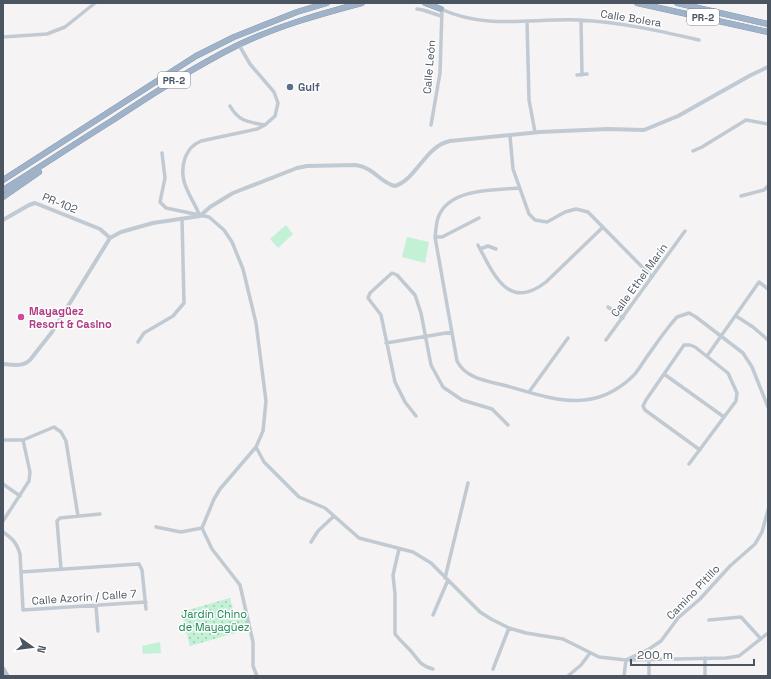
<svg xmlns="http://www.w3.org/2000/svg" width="771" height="679" font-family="'Space Grotesk',sans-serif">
<defs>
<pattern id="green-dots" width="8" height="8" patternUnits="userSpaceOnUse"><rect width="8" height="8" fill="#c3f1d6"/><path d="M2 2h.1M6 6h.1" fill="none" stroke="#a0c6b1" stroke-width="1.8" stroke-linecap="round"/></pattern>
</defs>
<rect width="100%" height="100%" fill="#f5f3f3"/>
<path fill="url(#green-dots)" d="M230 598 236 620 246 617 249 629 190 646 181 612Z"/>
<path fill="#c3f1d6" d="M286 225 293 234 278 248 270 239Z
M407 237 429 242 425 263 402 257Z
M160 642 161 653 143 654 142 646Z"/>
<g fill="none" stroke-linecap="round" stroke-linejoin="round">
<defs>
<path id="trunk" d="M425 3 441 9
M637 3 768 32
M677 3 768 24
M3 180 196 56 234 37 297 12 327 3
M3 190C40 167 76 143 113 120 154 93 194 67 238 45 278 26 320 14 362 3
M3 197 39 172"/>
</defs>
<use href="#trunk" stroke="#768fac" stroke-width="6"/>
<path stroke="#c1cad2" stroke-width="3.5" d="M417 9 423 10 441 16
M441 9C486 30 532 18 579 20 620 22 660 31 699 40
M581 20 582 75
M527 21 529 100 535 132
M3 37 47 34 65 27 95 3
M577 75 587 74
M230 106C239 122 249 122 265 125L275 116 278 103 274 92 250 64 239 45
M431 125 440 73 442 10
M510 136 513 169 529 214 535 220 547 222 565 212 576 209 588 212 652 277
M693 151 702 147 746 120 768 124
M162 153 165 178 160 202 166 208 209 217 224 230 232 242 243 269 256 323 266 401 263 431 256 447 220 489 214 499 202 528 212 549 240 585 253 642V666L257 676
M519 188C494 190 448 188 438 218 436 224 436 231 435 237L457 361C466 379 488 381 507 386 553 399 593 415 633 376 638 371 642 364 646 358 654 347 662 335 671 324L677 317 689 313 696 317 743 353 752 367 768 407
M741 196 764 190 768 186
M200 216C192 196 177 182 185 158 189 149 192 145 201 141L257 129 265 125
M435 237H442L479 218
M478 245C493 273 508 312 546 282L603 227
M480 249 488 246 496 249
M608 307 623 318
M736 316 753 327 768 340
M606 340 685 231
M138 342 144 333 173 316 184 303 182 219
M386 343 452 332
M707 356 759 282 768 289
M664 374 724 417
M529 392 568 338
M416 416 405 402 395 382 381 315 368 298 370 293 392 273 397 275 415 295 421 313 431 365 443 387 462 400 492 409 508 425
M3 440H23L54 427 61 432 66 441 78 516
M256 447 264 462 299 497 325 508 359 538 413 552 431 563 480 612 491 619 509 628 526 633 563 639 599 657 626 660 726 658 739 656 768 633
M689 464 736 401 737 393 728 373 695 347 690 345H684L646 400 643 406 645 410 700 450
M3 484 20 496
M3 521 29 481 30 472 23 440
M156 527 181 532 202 528
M3 532C12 538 17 543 20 554L23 610 146 602
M311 542 318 531 334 516
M399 549 393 575 395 594V634C399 639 404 644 409 649 418 658 419 666 433 669
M61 569 57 521 60 518 100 514
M21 572 139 564 142 570 146 609
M445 578 468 483
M96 606 98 631
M433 615 448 580
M709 620 741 617 761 639
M649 660V676
M493 669 509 628
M568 676 581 665 590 653
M624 676 626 660 649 649 661 641 678 618 700 599 730 566 755 544 762 532 768 510
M705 676V658"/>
<path stroke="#c1cad2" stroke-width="4" d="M3 220 29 205 35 203 100 229 110 238
M3 364C13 365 22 367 30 360L52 332 110 238 121 232 153 223 200 216 210 207 233 193 297 168 307 166 356 165C375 168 379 182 395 186 417 179 425 146 450 141L540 132 608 129 644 130 678 116 751 75 768 67"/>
<path stroke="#b3c1d1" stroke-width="5" d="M3 669 7 676"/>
<use href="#trunk" stroke="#9fb2c8" stroke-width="5.5"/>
</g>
<circle fill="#5c6f8a" stroke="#fff" stroke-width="1.5" cx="290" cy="87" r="4"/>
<circle fill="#d1479c" stroke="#fff" stroke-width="1.5" cx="21" cy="317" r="4"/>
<g text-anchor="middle" stroke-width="3" stroke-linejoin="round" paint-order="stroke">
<g fill="#fff" stroke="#808890" stroke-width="1">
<rect x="687" y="9" width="32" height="16" rx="3"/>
<rect x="158" y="72" width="32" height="16" rx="3"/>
</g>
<g font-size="10" font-weight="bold" fill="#4a5561">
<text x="703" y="21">PR-2</text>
<text x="174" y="84">PR-2</text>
</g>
<g font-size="11" fill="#4a5561" stroke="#fff">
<text transform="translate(631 18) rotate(9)" y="4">Calle Bolera</text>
<text transform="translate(429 67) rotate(-85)" y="4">Calle León</text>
<text transform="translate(60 203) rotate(22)" y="4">PR-102</text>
<text transform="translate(639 280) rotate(-54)" y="4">Calle Ethel Marín</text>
<text transform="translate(693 592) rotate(-46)" y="4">Camino Pitillo</text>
<text transform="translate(84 597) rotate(-4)" y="4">Calle Azorín / Calle 7</text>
</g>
<g font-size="11" font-weight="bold" fill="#4e5e75" stroke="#fff" text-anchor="start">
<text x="298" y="91">Gulf</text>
</g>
<g font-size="11" font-weight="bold" fill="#b23c85" stroke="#fff" text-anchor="start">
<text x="29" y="315">Mayagüez<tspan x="29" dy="13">Resort &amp; Casino</tspan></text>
</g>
<g font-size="11" fill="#188552" stroke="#fff">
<text x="214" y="618">Jardín Chino<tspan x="214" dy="13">de Mayagüez</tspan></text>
</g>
</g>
<rect width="771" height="679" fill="none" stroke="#4a5561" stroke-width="8"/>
<g transform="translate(32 647) rotate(104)" stroke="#ffffff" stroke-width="3" paint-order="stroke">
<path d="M0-3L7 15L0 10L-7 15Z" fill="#4a5561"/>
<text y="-6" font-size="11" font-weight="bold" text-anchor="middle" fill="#4a5561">N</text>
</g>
<path d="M631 659v6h123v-6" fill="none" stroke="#4a5561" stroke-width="2"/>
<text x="637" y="659" font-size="12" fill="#4a5561" stroke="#ffffff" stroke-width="3" paint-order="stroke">200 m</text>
</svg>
